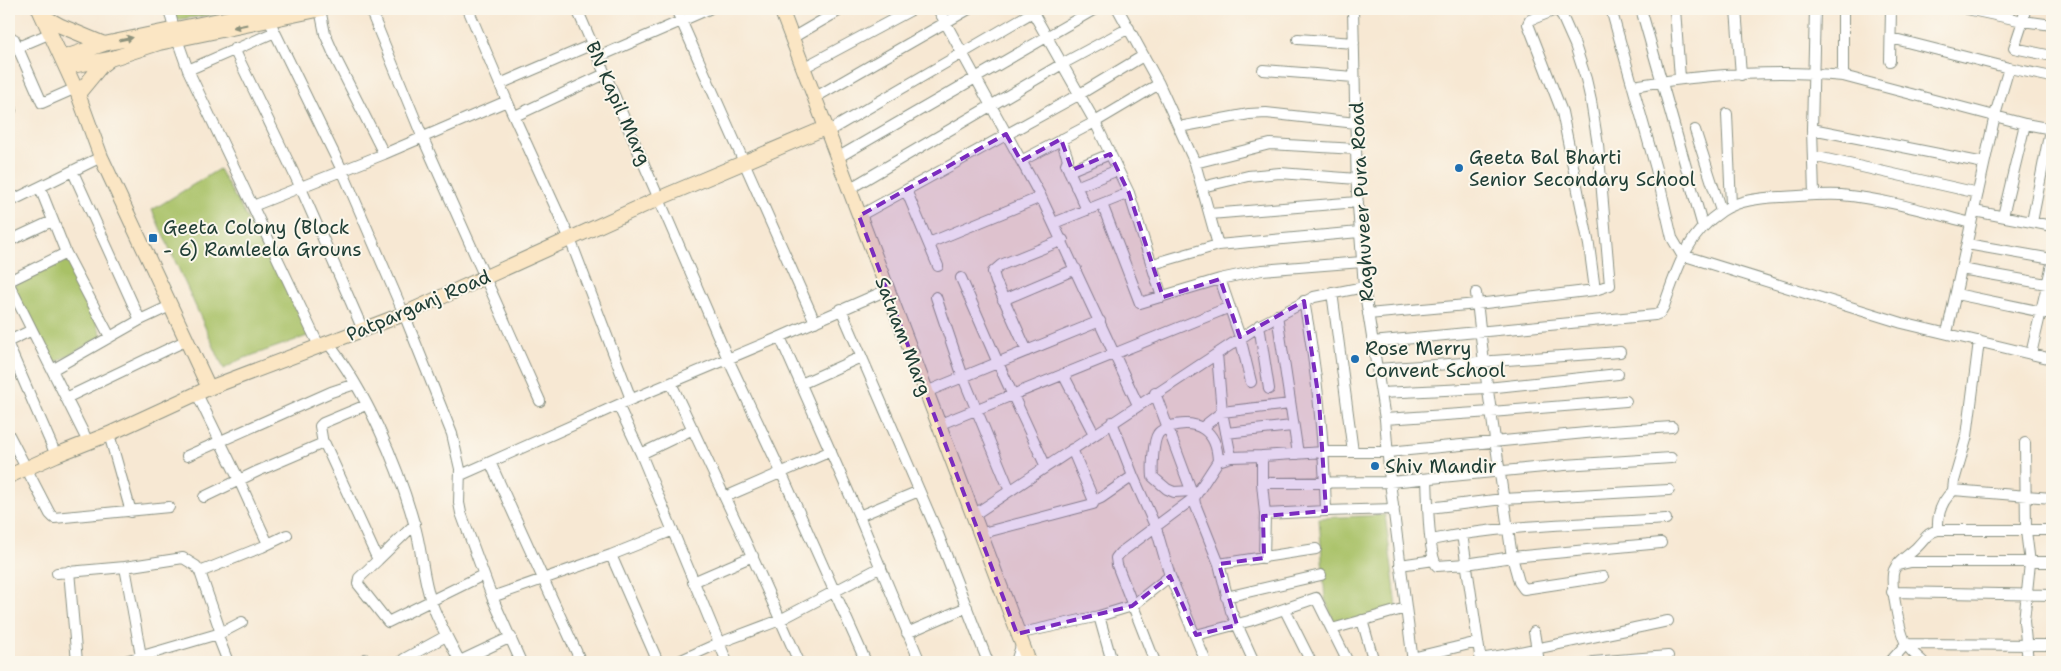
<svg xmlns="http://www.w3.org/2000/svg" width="2061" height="671" font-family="'Shantell Sans',sans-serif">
<rect width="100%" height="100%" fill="#fbf7ec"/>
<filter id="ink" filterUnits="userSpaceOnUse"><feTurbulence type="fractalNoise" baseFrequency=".02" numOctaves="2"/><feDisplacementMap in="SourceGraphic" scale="10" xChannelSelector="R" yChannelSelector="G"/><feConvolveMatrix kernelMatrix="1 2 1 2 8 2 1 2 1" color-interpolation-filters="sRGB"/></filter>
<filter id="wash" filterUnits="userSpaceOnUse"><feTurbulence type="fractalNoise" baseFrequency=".0096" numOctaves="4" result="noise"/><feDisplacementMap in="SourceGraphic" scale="20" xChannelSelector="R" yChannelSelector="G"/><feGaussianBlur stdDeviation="1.12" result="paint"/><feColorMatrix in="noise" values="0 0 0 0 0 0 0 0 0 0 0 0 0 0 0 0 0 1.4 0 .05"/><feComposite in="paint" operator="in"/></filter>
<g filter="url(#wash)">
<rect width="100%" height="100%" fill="#f7e8d3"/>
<path fill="#a8c166" stroke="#647f4d" d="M173 9H254L174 20Z
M219 169 313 334 239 360 224 369 152 210Z
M69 256 102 336 52 365 12 286Z
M1385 515 1398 615 1336 627 1325 599 1319 518Z"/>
</g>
<g filter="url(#ink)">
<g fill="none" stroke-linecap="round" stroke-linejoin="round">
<defs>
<path id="street" d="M169 9 174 29
M320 9 325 34 336 59 384 154
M370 9 422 136 540 401
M468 9 507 101 570 239 631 399
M577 9 728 359 781 472 866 662
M676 9 815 322
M938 9 1041 197 1138 405
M1031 9 1095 122 1129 193 1162 297
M1353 9 1357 192 1364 287 1385 419 1390 482 1413 662
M1558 9 1530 20 1528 24 1562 112 1589 245 1595 290
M1611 9 1656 169 1672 238 1682 255 1902 323 2052 359
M1641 9 1703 227
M1675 9 1680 78
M1736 9 1741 75
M1967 9 2023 21 2052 25
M2025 9 2023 21 2014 48 2052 56
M269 20 342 170 404 314 452 434 460 469 459 503 461 513 492 597 521 662
M792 38 842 9
M1891 38 2009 68 2052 77
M14 39 42 103 76 88
M177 39 188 70 319 346
M1298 39 1354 43
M18 47 51 33
M234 49 300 186 363 330
M598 57 709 9
M1890 61 1891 9
M803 68 913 9
M188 70 275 32
M1263 70 1354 77
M1843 76V9
M500 84 593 44
M1159 84 1195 163 1218 245
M1633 86C1701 75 1773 69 1843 76L2025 124 2052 129
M814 98 969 9
M9 106 11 110
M1727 114 1731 205
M515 116 605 74
M1179 127 1249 114 1266 113 1356 123
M1812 129 1984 163
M1695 130 1721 211
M827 132 1038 9
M1061 139 1068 159 1066 164 1087 210
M1813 156 1978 193
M837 158 1095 9
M1021 161 1095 122 1159 84 1118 9
M1195 163 1270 144 1356 149
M1069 171 1110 154
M73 172 140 320
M1076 187 1118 170
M1202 187 1248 176 1280 173 1357 179
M40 188 66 253 110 337
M849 189 1062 64 1129 28
M906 190 938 266
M1814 195 1812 129 1815 9
M9 202 101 157
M1102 204 1140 303 1220 279 1262 270 1362 262
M253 206 384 154 507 101
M1974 211 2052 226
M1210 214 1358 202
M859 216 1080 94 1143 56
M2003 216 2025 124
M2032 222 2052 120
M1054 223 1129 193
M9 241 52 221
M929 243 1041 197
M1967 244 2052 259
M1153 264 1218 245 1359 232
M1961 269 2052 285
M961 278 998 363 1046 467
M1220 279 1240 337 1251 382
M9 281 66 253
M9 284 88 442
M1332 292 1353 452
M1476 293 1484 363 1512 557 1661 543
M1956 294 2052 314
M936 297 963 377 1010 491
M1003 300 1076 269
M841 309 938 534 988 662
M1368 314 1477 304 1595 290 1610 285 1598 145 1591 101 1586 79 1575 45 1559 9
M1277 315 1298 454
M1259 325 1269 389
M1947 333 1995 115 2009 68
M780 337 859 516 920 662
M9 341 32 330
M1979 341 1967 436 1954 481 1953 490 2052 498
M327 342C366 391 397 463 414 523 422 548 422 575 431 601 438 622 450 642 460 662
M1372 342 1655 315 1660 313 1664 306C1677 269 1687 234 1722 211 1738 200 1761 198 1780 197 1800 196 1821 194 1841 195 1885 199 1928 212 1971 223
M9 347 56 455
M1027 351 996 282 993 272 1001 265 1063 240
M2031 354 2052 264
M1377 369 1620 352
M52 370 140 320 170 306
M1063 374 1094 434
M671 383 748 547 799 662
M801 384 861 357
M926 392 1100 321
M1381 393 1487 388 1618 374
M197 394 239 480 268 544
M66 398 185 341
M618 405 641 454 727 662
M1385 419 1491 412 1626 401
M1112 422 1133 476 1156 528 1170 576 1206 662
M938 425 1230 307
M1168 427C1197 418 1217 430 1218 461L1194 498 1195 504 1219 564 1231 611 1254 662
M1203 427 1222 412 1217 354
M1168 428C1164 430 1160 430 1158 434 1153 441 1152 468 1153 477L1167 489 1174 492 1192 491
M1226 433 1292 426
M109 434 131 512
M9 435 50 514 54 518 169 507
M2025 443 2026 531 2030 563 2024 621 2028 662
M323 444 320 426 323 423 366 405
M1072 449 1094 501
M641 454 693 429
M187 456 331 392 355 384
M1262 456 1324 452H1388L1596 432 1672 427
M1231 457 1222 412 1290 404
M1218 461 1231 457 1262 456V483L1390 482 1565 465 1671 458
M490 462 581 662
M461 475 618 405 780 337 887 290
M1427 479C1428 496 1428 554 1437 566L1466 564 1512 557 1519 582 1524 589 1603 577
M1262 483 1265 514 1326 511C1324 440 1317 371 1304 301
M204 497 258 471 321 444H325L378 560 359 578 358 584 388 622 483 575
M725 497 831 451
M1429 508 1503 499 1669 490
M1326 511 1394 509
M859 516 919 491
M972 516 1262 324 1314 297 1364 287
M1938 530H2052
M979 534 1093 504 1094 501 1101 498 1133 476
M1462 534 1481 662
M1431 540C1508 524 1588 524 1666 519
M611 555 658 662
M1264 558 1265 514
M378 560 415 524
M1219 564 1316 549
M1400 565 1434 560
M1898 565 1911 562H2052
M125 567 141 656
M69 571 77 662
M200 572 262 547 287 535
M57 573 125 567 183 558 196 566 200 572 221 633
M693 582 753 556
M1892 592 2052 595
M492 597 611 555 671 531
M1226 597 1321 575
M1285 610 1311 662
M1099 616 1112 662
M1362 620 1374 662
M1332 629 1406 608
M1534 632 1539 662
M907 633 967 607
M217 634 228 662
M1017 634 1099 616 1132 606 1170 576
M1196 635 1249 621 1316 598 1347 660 1342 662
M1906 644 2052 645
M1412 658 1478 642
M365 659 368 662
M1480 659C1543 649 1605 634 1668 621
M460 661 511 637
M122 662 221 633 242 622
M405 662 404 659 446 636
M677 662 719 643 780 620 881 567
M1016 662 1021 646
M1155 662 1117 565 1116 558 1120 553 1194 498 1155 393
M1593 662 1668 656
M1890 662 1906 644
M1923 662C1918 657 1911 652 1907 645 1900 635 1889 582 1894 570 1899 559 1910 555 1918 546 1926 538 1927 533 1938 530 1937 514 1942 500 1954 490"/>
<path id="secondary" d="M39 9 78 94 101 157 209 388
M781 9 1029 662
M43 16 61 26 104 44
M62 58 104 44 272 9
M66 67 110 59 159 43 322 9
M78 94 101 66 110 59
M9 476 56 455 109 434 209 388 404 314 660 198 825 128"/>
</defs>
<use href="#street" stroke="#8b9284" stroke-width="12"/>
<use href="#secondary" stroke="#8b9284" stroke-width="16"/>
<use href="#street" stroke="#fff" stroke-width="10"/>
<use href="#secondary" stroke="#fbe6c4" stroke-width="14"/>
</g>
<defs><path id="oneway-solid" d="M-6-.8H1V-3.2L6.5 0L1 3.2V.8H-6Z" transform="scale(1.25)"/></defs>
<g fill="#8d927c">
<use href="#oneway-solid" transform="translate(240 26) rotate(168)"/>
<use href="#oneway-solid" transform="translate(126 39) rotate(-12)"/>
</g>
</g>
<path fill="#7b2cbf" fill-opacity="0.2" stroke="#7b2cbf" stroke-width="4" stroke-dasharray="10 6" stroke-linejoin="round" d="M1006 134 1021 161 1061 139 1072 170 1110 154 1129 193 1163 297 1220 279 1240 337 1304 301 1319 400 1326 511 1263 516 1264 558 1219 564 1237 625 1196 635 1170 576 1132 606 1017 634 859 216Z"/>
<g fill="#1f6fb2" stroke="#fbf7ec" stroke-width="2">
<circle cx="1459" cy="168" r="5"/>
<rect x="148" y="233" width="10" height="10" rx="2.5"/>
<circle cx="1355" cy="359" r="5"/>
<circle cx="1375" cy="466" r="5"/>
</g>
<g text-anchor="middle" stroke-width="4" stroke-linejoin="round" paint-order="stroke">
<g font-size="19" fill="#1f3d34" stroke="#fbf7ec">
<text transform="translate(619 103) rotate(66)" y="7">BN Kapil Marg</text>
<text transform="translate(1361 202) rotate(-93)" y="7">Raghuveer Pura Road</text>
<text transform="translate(418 305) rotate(-23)" y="7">Patparganj Road</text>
<text transform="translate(904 336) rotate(69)" y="7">Satnam Marg</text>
</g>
<g font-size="19" fill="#1f3d34" stroke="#fbf7ec" text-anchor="start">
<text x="1469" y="164">Geeta Bal Bharti<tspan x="1469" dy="22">Senior Secondary School</tspan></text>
<text x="163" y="234">Geeta Colony (Block<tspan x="163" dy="22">- 6) Ramleela Grouns</tspan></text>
<text x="1365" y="355">Rose Merry<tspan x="1365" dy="22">Convent School</tspan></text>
<text x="1385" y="473">Shiv Mandir</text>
</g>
</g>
<rect width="2061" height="671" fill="none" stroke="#fbf7ec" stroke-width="30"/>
</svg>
